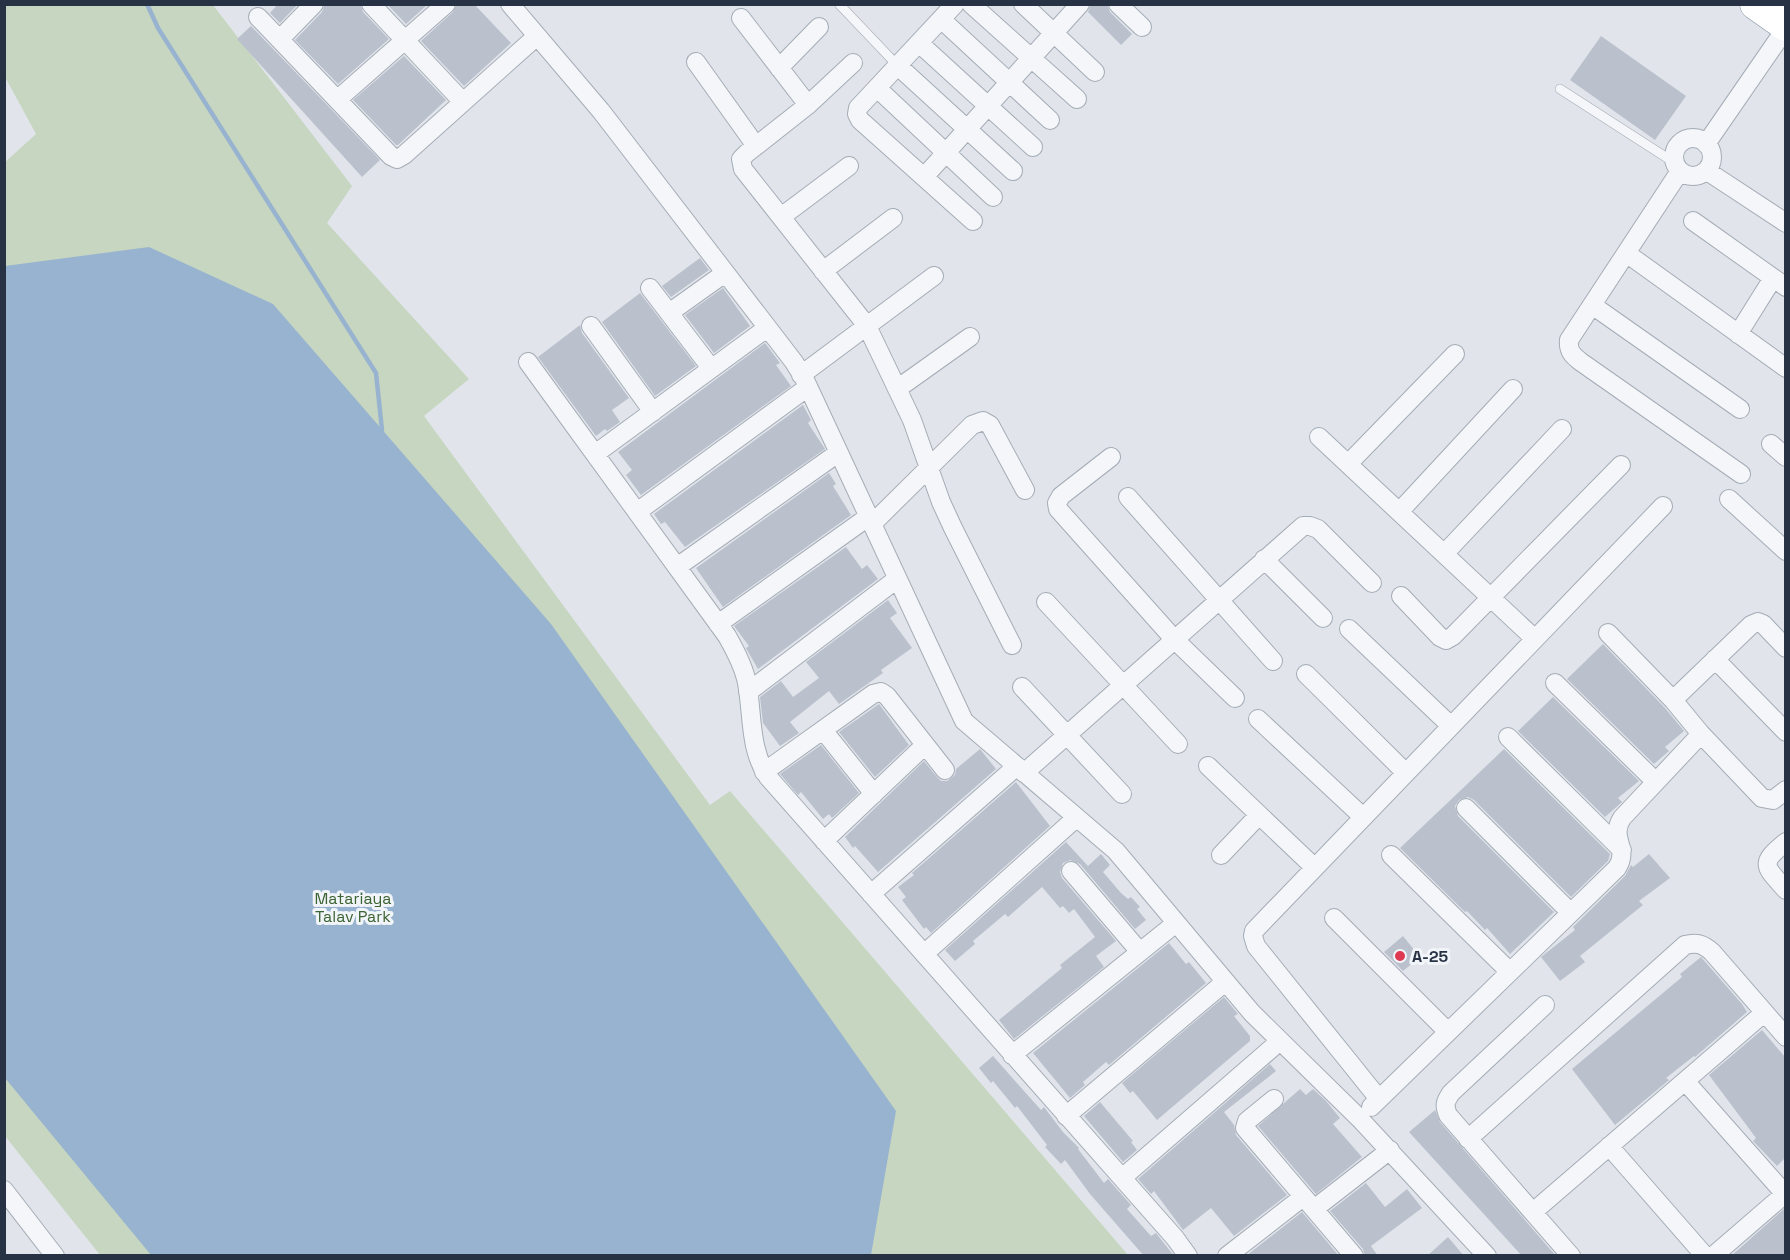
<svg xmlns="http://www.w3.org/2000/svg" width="1790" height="1260" font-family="'Space Grotesk',sans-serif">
<rect width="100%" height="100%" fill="#e1e5eb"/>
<path fill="#c7d6c1" d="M5 5H213L352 186 327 223 469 379 424 416 710 805 730 791 1128 1255H100L5 1136 4 163 36 134 5 77Z"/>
<path fill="#98b3cf" d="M149 247 273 304 551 624 896 1111 871 1255H151L5 1078V266Z"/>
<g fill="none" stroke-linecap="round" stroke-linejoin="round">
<path stroke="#98b3cf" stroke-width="4.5" d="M147 4 158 28 376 373 382 430"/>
</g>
<path fill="#bac1cc" d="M278 4H298L280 23 270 13Z
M325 4H360L363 12 389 39 338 84 295 40 322 12Z
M387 4H428L406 24Z
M457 4H474L511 43 464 86 421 41 453 12Z
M1091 4H1107L1110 12 1132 34 1121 45 1088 12Z
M251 26 380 160 362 177 237 39Z
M1601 36 1686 96 1655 140 1570 80Z
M404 56 446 100 398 145H396L353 100Z
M700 258 709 270 671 297 662 286Z
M723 288 750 326 714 353 685 315Z
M640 293 696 366 655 396 602 322Z
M580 325 582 333 629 398 612 410 620 422 607 431 605 429 596 436 538 357Z
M765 343 780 363 776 365 791 386 641 495 626 475 632 470 618 452Z
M803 405 811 420 808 423 825 449 685 547 665 522 661 524 654 514Z
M829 473 836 484 833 486 851 515 723 607 696 568Z
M846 547 862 569 867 565 878 579 758 669 746 648 749 646 734 626Z
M888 600 897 613 890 618 912 648 881 670 883 673 839 704 829 691 790 722 799 733 780 746 763 723 760 697 781 681 793 697 819 678 806 662Z
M1603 644 1665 708 1684 731 1665 747 1669 751 1654 764 1567 679Z
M1553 697 1639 781 1618 798 1622 802 1605 817 1518 731Z
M879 704 909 745 875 777 839 732Z
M821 745 859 793 832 818 829 814 823 819 801 792 798 795 780 774Z
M980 749 996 769 878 872 855 846 853 848 845 837 924 761 937 777 941 781H947L955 775 956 769Z
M1504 749 1610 854 1608 861 1571 897 1474 800 1468 797 1459 800 1455 806 1458 816 1554 912 1510 954 1487 928 1485 930 1467 911 1465 912 1400 848Z
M1016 782 1050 826 931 933 926 927 924 929 902 900 906 897 898 887 914 875 912 873Z
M1066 842 1088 866 1101 854 1110 865 1103 872 1121 893 1128 899 1131 897 1140 907 1137 909 1146 920 1135 929 1080 864 1070 860 1063 863 1060 872 1062 878 1116 941 1096 956 1104 967 1014 1039 999 1020 1062 968 1060 965 1095 937 1074 909 1069 913 1063 906 1060 908 1042 887 1008 917 1005 914 973 941 975 944 955 961 945 950Z
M1649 854 1670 878 1639 901 1643 905 1580 956 1585 962 1560 981 1541 957 1575 930 1573 927 1625 876 1631 865 1633 867Z
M1403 936 1420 957 1403 971 1384 952Z
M1169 943 1186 964 1189 962 1206 983 1109 1065 1106 1062 1083 1082 1085 1085 1070 1098 1033 1053Z
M1701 957 1742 1004 1747 1012 1695 1057 1694 1056 1666 1078 1669 1080 1615 1125 1572 1069 1682 977 1680 974Z
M1224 997 1238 1014 1234 1016 1250 1036V1041L1157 1120 1133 1091 1130 1093 1122 1083Z
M1762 1030 1785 1057V1158L1777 1166 1753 1141 1756 1138 1709 1075Z
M993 1056 1041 1110 1044 1107 1063 1132 1079 1148 1078 1149 1104 1183 1108 1179 1131 1205 1127 1209 1151 1236 1156 1233 1174 1256H1144L1090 1194 1065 1160 1061 1164 1045 1147 1047 1145 1017 1106 1015 1108 993 1081 991 1083 979 1068Z
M1270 1064 1276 1071 1224 1112 1234 1125 1236 1135 1287 1195 1234 1236 1211 1208 1183 1230 1154 1191 1151 1194 1138 1179Z
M1300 1089 1306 1095 1313 1089 1326 1101 1340 1118 1333 1124 1362 1157 1316 1194 1258 1126Z
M1100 1102 1133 1141 1131 1142 1137 1150 1123 1162 1084 1116Z
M1435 1110 1440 1122 1556 1256H1522L1409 1132Z
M1366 1183 1385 1207 1407 1189 1422 1208 1371 1246 1378 1256H1365L1363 1249 1330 1211Z
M1785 1208V1256H1731Z
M1302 1212 1339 1256H1246Z
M1448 1237 1464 1256H1427Z"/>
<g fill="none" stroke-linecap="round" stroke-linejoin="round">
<defs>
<path id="service" d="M839 4 898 66
M1560 89 1675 163"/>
<path id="minor" d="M371 4 463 102
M510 4 601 111 794 362 805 380 964 721 1116 851 1252 1013 1359 1118 1487 1256
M955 4 858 108 857 114 860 120 973 221
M971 4 1077 99
M1023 4 1095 72
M1118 4 1142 27
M258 17 391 156 397 159 404 155 537 36
M741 18 808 105
M941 19 1050 120
M280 39 314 4
M919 43 1033 147
M696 62 756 146
M853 63 808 105 747 153 741 159 743 169 867 326 912 420 941 502 953 528 1012 645
M898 66 1013 171
M779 68 819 27
M877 88 993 197
M338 99 446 4
M1674 157a19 19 0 1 1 38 0a19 19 0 1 1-38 0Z
M1706 144 1786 28
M1680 171 1569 340C1568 351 1572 355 1581 362L1741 474
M1707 171 1786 223
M924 177 1080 4
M781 217 849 166
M1693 221 1786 287
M1626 253 1786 368
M823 271 893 218
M650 288 711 368
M1592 305 1740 409
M669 313 725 273
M591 326 653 412
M1738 334 1773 278
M528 362 727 636C735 650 744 667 747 683 753 716 749 749 768 777L1175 1238 1188 1256
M801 375 934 276
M897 389 970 337
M1319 437 1535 639
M1771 444 1786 457
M595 454 767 328
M1111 457 1061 496 1057 503 1058 509 1174 639 1235 698
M1348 464 1455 354
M1128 497 1273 661
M1729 499 1786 551
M637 512 808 387
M1399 512 1513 389
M872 524 972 425 983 421 990 425 1025 490
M1444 554 1562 429
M1264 559 1323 618
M677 567 838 453
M1401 596 1440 637 1446 640 1453 636 1621 465
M1046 602 1178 744
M718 624 868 517
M1349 629 1451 726
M1608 633 1673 700 1701 734 1762 798 1773 800 1786 790
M1715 659 1786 732
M1306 674 1406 773
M1555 683 1656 782
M1022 687 1122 794
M748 692 897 579
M1673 700 1751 625 1758 622 1763 624 1786 648
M1258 719 1363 817
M823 730 874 794
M1508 737 1622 850
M1208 766 1314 867
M764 772 873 694 881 692 887 696 945 770
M1024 773 1303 526H1310L1318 529 1372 583
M1466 808 1571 913
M824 841 925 745
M1786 842C1759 864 1764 865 1786 890
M1221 855 1259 815
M1391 855 1510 972
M1071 871 1140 952
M871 894 1017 766
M1334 918 1448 1032
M924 954 1076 818
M1545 1005 1451 1093C1445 1102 1444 1105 1448 1115L1571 1256
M1012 1055 1176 923
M1685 1081 1785 1194
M1274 1099 1247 1121 1245 1128 1354 1256
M1379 1099 1256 946 1253 936 1254 931 1663 506
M1371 1107 1617 868C1630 847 1609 839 1622 818L1701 734
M1066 1116 1225 982
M1468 1139 1685 945C1697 942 1703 944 1712 952L1786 1037
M1609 1146 1705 1256
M1122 1178 1280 1041
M4 1190 55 1256
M1314 1209 1390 1150
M1533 1212 1764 1013
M1227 1256 1303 1197
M1713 1256 1786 1193"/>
<path id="trunk" d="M1756 4 1786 25"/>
</defs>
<use href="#service" stroke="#a5acb6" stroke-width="10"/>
<use href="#minor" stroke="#a5acb6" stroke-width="20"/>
<use href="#trunk" stroke="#8692a4" stroke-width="33"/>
<use href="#service" stroke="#f4f6f9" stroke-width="9"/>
<use href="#minor" stroke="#f4f6f9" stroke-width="18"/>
<use href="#trunk" stroke="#fff" stroke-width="32"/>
</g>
<circle fill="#de3852" stroke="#f1f4f8" stroke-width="2" cx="1400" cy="956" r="6"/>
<g text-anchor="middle" stroke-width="6" stroke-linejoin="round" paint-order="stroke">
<g font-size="16" fill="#3c6333" stroke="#f1f4f8">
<text x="353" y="904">Matariaya<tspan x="353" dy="18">Talav Park</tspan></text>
</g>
<g font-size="16" font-weight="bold" fill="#273245" stroke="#f1f4f8" text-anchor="start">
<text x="1412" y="962">A-25</text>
</g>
</g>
<rect width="1790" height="1260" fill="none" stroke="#273245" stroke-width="12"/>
</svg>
